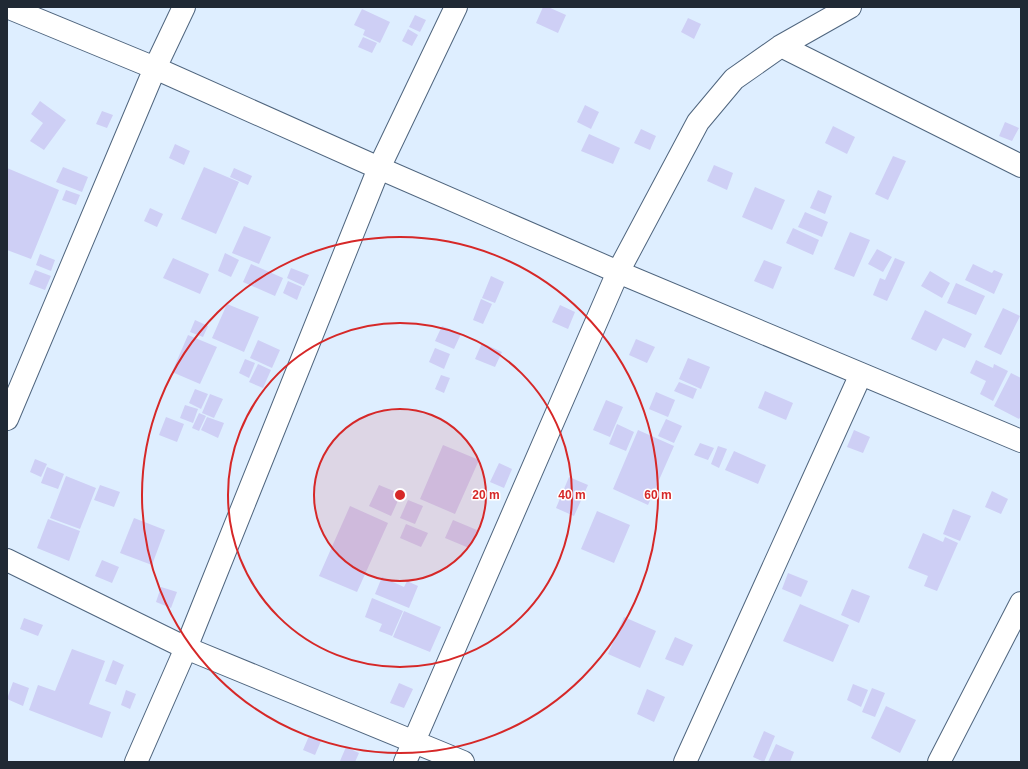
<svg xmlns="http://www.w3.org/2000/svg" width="1028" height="769" font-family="Helvetica,sans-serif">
<rect width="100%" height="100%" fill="#deeeff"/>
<path fill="#cecff5" d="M543 7H548L566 15 558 33 536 23Z
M362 9 390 22 380 43 363 35 365 30 354 25Z
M415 15 426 20 420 32 409 27Z
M688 18 701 24 694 39 681 32Z
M408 29 418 35 412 46 402 41Z
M363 37 377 43 372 53 358 47Z
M40 101 66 120 44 150 30 141 43 123 31 114Z
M585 105 599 112 591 129 577 122Z
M102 111 113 115 107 128 96 124Z
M1005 122 1019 128 1012 141 999 136Z
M833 126 855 137 847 154 825 143Z
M641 129 656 136 650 150 634 143Z
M589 134 620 148 613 164 581 151Z
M175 144 190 151 184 165 169 158Z
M893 156 906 161 888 200 875 194Z
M714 165 733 173 727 190 707 181Z
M63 167 88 177 82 192 56 182Z
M204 167 239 182 216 234 181 219Z
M7 168 59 190 31 259 7 250Z
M234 168 252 176 248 185 230 177Z
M755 187 785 200 772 230 742 217Z
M66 190 80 195 76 205 62 200Z
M818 190 832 196 825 214 810 208Z
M150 208 163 214 157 227 144 221Z
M805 212 828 222 822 237 798 227Z
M244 226 271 237 259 264 232 253Z
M793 228 819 240 813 255 786 243Z
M850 232 870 240 854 277 834 269Z
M877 249 892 257 883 272 868 264Z
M225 253 239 260 231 277 218 271Z
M40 254 55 260 51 271 36 265Z
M173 258 209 274 200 294 163 278Z
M895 258 905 262 887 301 873 295 880 278 885 280Z
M764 260 782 267 773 289 754 281Z
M251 264 283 278 275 296 243 282Z
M973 264 992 273 994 270 1003 274 994 294 965 280Z
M291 268 309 275 304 286 287 278Z
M35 270 51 276 45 290 29 284Z
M930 271 950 283 942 298 921 286Z
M491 276 504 282 495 303 482 298Z
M288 281 302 287 297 300 283 293Z
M956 283 985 296 976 315 947 303Z
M481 299 492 304 483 324 473 320Z
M227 304 259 317 244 352 212 338Z
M560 305 575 312 568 329 552 322Z
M1003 308 1020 316 1001 355 984 347Z
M925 310 972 334 965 348 943 338 936 351 911 339Z
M195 320 208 326 203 337 190 332Z
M442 326 461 334 454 349 435 341Z
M188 335 217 347 200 384 172 372Z
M636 339 655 347 647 363 629 355Z
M258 340 280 350 272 368 250 358Z
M482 343 502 352 495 367 475 359Z
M435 348 450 354 444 369 429 362Z
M688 358 710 367 701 389 679 379Z
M245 359 255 363 249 378 239 373Z
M976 360 993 368 994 364 1008 371 993 401 980 394 986 381 970 373Z
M258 364 271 370 263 388 249 382Z
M1011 373 1021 378V416L1019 419 994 406Z
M441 375 450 378 444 393 435 389Z
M679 382 697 389 693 399 674 391Z
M195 389 208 394 201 409 189 403Z
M765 391 793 403 786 420 758 408Z
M656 392 675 400 668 417 649 409Z
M210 394 223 399 214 418 202 413Z
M606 400 623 407 610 437 593 430Z
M185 405 198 409 193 423 180 418Z
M199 413 206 416 199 431 192 428Z
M166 417 184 424 177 442 159 435Z
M207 417 224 423 218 438 201 430Z
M666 419 682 426 674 443 658 436Z
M617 424 634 432 626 451 609 444Z
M638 430 674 446 648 505 613 489Z
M854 430 870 437 863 453 847 447Z
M700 443 714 448 708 460 694 455Z
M443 445 479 460 455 514 420 499Z
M718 446 727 449 719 468 711 464Z
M734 451 766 465 758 484 725 470Z
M35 459 47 464 41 477 30 472Z
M499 463 512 469 504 488 490 482Z
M47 467 64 474 58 489 41 483Z
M66 476 96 488 80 529 50 518Z
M569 477 588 485 574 516 556 508Z
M100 485 120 492 114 507 94 500Z
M379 485 401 494 391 516 369 506Z
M992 491 1008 499 1001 514 985 507Z
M408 500 423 506 415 524 400 518Z
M350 506 388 523 357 592 319 576Z
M953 509 971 516 960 541 943 534Z
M597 511 630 525 614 563 581 549Z
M134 518 165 530 152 565 120 553Z
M48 519 80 531 69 561 37 548Z
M453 520 477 530 469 548 445 538Z
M406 524 428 533 421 547 400 538Z
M923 533 943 542 945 537 958 543 937 591 924 586 928 576 908 568Z
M102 560 119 567 112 583 95 576Z
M788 573 808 581 801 597 782 589Z
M382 577 404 587 407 581 418 586 409 608 375 594Z
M161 587 177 592 171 608 156 602Z
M852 589 870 596 859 623 841 615Z
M372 598 403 611 392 636 379 631 382 624 365 617Z
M800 604 849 625 833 662 783 641Z
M404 611 441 627 430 652 393 637Z
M624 617 656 631 640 668 608 654Z
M24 618 43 625 38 636 20 629Z
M675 637 693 645 683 666 665 659Z
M72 649 105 661 89 704 111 712 102 738 29 710 38 685 55 691Z
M113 660 124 665 116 685 105 681Z
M13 682 29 688 23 706 7 699Z
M399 683 413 689 404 708 390 703Z
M853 684 868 690 861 707 847 700Z
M872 688 885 693 875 717 862 712Z
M647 689 665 697 654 722 637 714Z
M126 690 136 694 130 709 121 705Z
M886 706 916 720 900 753 871 738Z
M764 731 775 736 764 762 753 757Z
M309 736 321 741 315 755 303 750Z
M776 744 794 752 790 762H768Z
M346 747 359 753 355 762 340 761Z"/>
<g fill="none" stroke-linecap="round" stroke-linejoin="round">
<defs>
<path id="minor" d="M7 7 155 68 379 168 618 272 1021 441
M781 46 1021 166
M7 419 155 68 184 7
M7 560 186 648 463 762
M405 762 618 272 698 122 734 79 781 46 850 7
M685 762 861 374
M939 762 1021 603"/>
<path id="major" d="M136 762 186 648 379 168 456 7"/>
</defs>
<use href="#minor" stroke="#4f657e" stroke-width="24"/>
<use href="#major" stroke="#4f657e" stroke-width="24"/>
<use href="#minor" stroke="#fff" stroke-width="22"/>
<use href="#major" stroke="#fff" stroke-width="22"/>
</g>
<circle cx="400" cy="495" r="86" fill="#d62828" fill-opacity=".12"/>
<g fill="none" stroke="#d62828" stroke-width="2">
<circle cx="400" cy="495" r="86"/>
<circle cx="400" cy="495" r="172"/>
<circle cx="400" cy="495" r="258"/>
</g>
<circle cx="400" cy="495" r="6" fill="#d62828" stroke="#fff" stroke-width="2"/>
<g font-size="12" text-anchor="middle" font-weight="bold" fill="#d62828" stroke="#fff" stroke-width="3" stroke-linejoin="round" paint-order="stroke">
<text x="486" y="499">20 m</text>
<text x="572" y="499">40 m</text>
<text x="658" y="499">60 m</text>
</g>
<rect width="1028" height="769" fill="none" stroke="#202934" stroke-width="16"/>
</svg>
